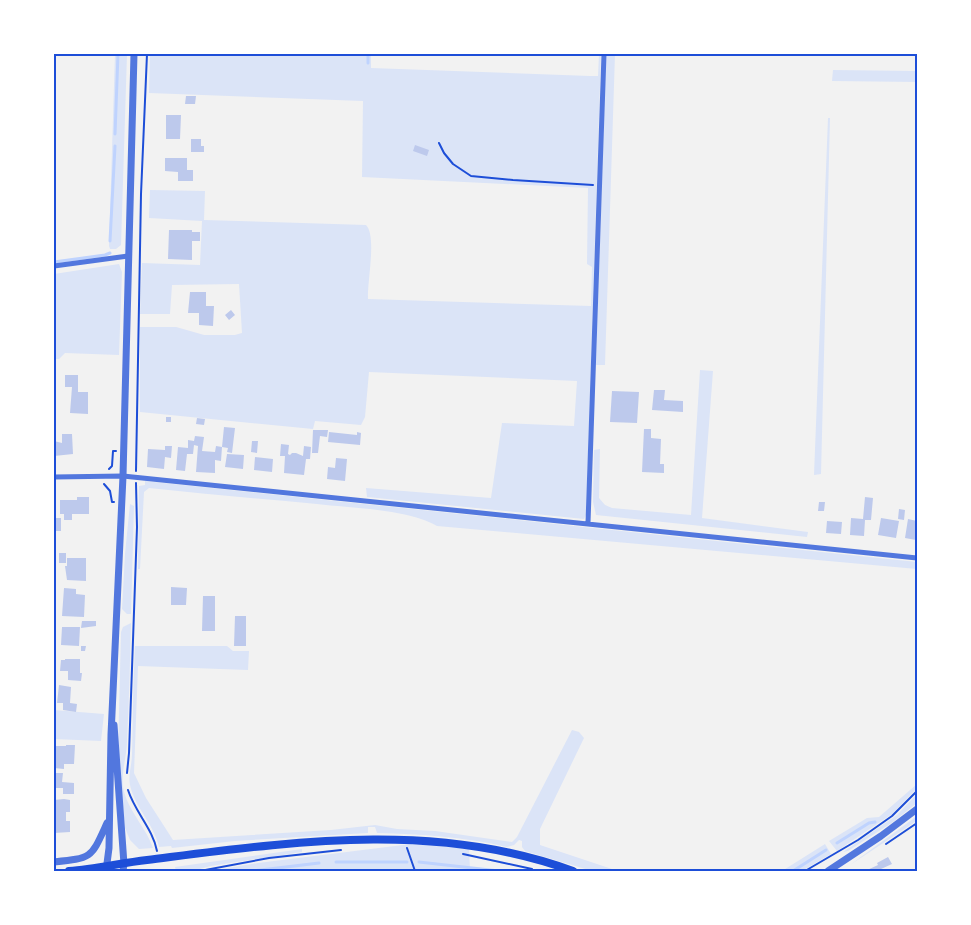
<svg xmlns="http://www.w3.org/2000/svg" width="971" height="925" font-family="'Fira Sans Condensed',sans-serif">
<rect width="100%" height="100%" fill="#f2f2f2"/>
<path fill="#dbe4f7" d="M115 54H127L121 245 116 249H110L109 246Z
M150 54H371V68L590 76H598L599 54H601L586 515 584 519 367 497 366 488 491 498 502 423 574 426 577 381 369 372 365 417 361 425 315 421 313 429 140 412V327H176L204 335H235L242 333 239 284 172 285 170 314H140L142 263 200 265 202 221 149 218 150 190 205 191 204 220 366 225C377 236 367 282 368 299L591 306 592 267 587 264 588 188 362 177 363 101 149 93Z
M606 54H615L605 365H596Z
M833 70 917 71V82L832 81Z
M828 118H830L821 474 814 475Z
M119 264 122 272 119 355 65 353 59 359H54V274Z
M700 370 713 371 702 518 808 532 807 537 596 515 593 502 594 450 600 449 599 498 605 505 612 508 691 515Z
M145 481 917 562V569L437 526C408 509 351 508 317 504 261 499 205 494 149 488L144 492 140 569H138L139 486 145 485Z
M130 504 134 506 131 614H127L122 609 125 554Z
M131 623C130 662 129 702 127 741 127 756 121 772 123 787 127 810 146 827 153 848L139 849 130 840 125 828 118 752 121 632 123 627Z
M135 646H227L233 651H249L248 670 138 666 134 773 146 798 173 840 331 830 375 825 397 829 435 831 512 842 517 837 572 730 579 732 584 738 540 829V845L618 871H592L525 851 522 847V841L519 840 514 845 507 847C465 837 421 834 377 833L375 827H368V833L235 841 172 848 171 846 159 847C154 824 135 808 130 785 128 775 132 764 132 754 133 718 133 682 135 646Z
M54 710 104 714 101 741 54 739Z
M917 784V788L892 814 837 851 829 841 867 818 879 817Z
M917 794V803L893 822 848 851 843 852 897 815Z
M917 816V820L912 824 850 865Z
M411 844 469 849 470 870 475 871H210L258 863Z
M825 844 831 854 802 871H782Z
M302 849V852L211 866 192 871H176L175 867Z"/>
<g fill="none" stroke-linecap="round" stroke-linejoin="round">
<path stroke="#bfd3fe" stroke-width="3" d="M368 63V54
M115 134 118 54
M110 241 115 146
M54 262 105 255 110 253
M837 843 869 823 875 822
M336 862H407
M419 862 499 871
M253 871 319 863
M793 871 826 850"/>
</g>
<path fill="#bdc9ec" d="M186 96H196L195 104H185Z
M166 115H181L180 139H166Z
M191 139H201V146H204V152H191Z
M415 145 429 150 427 156 413 151Z
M165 158H187V170H193V181H178V172L165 171Z
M169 230H192V232H200V241H192V260L168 259Z
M190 292H206V306H214L213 326 199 325V313H188Z
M231 310 235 315 229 320 225 315Z
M65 375H78V392H88V414L70 413 72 387H65Z
M654 390H665L664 400 683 401V412L652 410Z
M612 391 639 392 637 423 610 422Z
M166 417H171V422H166Z
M197 418 205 419 204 425 196 424Z
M224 427 235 428 232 453 227 452 228 448 222 447 221 461 215 460V473L196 472 198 446 194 445 193 454H187L185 471 176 470 178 447 188 448V440L194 441 195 436 204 437 202 451 215 452 216 446 222 447Z
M644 429H651V438L661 439 660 464H664V473L642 472Z
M313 430H328L327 437 320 436 318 453H312Z
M329 432 357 435V432L361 433 360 445 328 442Z
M62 434H72L73 454 54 456V441L62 443Z
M252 441H258L257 453 251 452Z
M281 444 289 445 288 454 290 455 292 453H296L303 456 304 446 311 447 310 459H306L304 475 284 473 285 456H280Z
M165 446H172L171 458 165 457 164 469 147 467 148 449 165 450Z
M227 454 244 455 243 469 225 467Z
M255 457 273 459 272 472 254 470Z
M336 458 347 459 345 481 327 479 328 467 335 468Z
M77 497H89V514H72V520H64V514H60V500H77Z
M865 497 873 498 871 520H865L864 536 850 535 851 518 863 519Z
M819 502H825L824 511H818Z
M899 509 905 510 904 520 898 519Z
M54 518H61V531H54Z
M881 518 899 521 896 538 878 535Z
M908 519 917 521 916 540 905 538Z
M827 521 842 522 841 534 826 533Z
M59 553H66V563H59Z
M67 558H86V581L67 580 65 566H67Z
M171 587 187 588 186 605H171Z
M64 588 76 589V594L85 595 84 617 62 616Z
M203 596H215V631H202Z
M235 616H246V646H234Z
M82 621H96V626L81 628Z
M62 627H80L79 646 61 645Z
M81 646H86L85 651H81Z
M65 659H80V673H82L81 681 68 680V671H60L61 660H65Z
M59 685 71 687 70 703 77 704 76 712 63 710V703H57Z
M66 745H75L74 764H64V769L54 768 56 746H66Z
M54 773H63L62 782 74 783V794H63V788H54Z
M64 799 70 800V812H66V821H70V832L54 833V821H55L54 800Z
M888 857 892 864 881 869 882 871H865L878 865 877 863Z"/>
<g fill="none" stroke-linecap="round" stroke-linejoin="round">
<path stroke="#1d4ed8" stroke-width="2" d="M439 143 444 153 453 164 471 176 513 180 593 185
M109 469 112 466 113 451H116
M136 471 141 194 147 54
M104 484 110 491 112 502H114
M127 773 129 753 137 527 136 483
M128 790C135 812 153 829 157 851
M886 844 917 823
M407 848 415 871
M463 854 532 869
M200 871 269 858 341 850
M805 871 858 840 892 816 917 791"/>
<path stroke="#5277de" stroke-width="5" d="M54 266 128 256
M54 477 123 476 917 558
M588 523 604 54"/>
<path stroke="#5277de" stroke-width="7" d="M114 725 124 864 123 871
M54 862C93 858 91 858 107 823
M106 871 109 848 111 735 123 476 134 54
M828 871 881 836 917 809"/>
<path stroke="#1d4ed8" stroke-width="8" d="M69 871C95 869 121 863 147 860 291 842 434 820 573 871"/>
</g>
<rect width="971" height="925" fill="none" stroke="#ffffff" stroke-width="110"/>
<rect x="55" y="55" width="861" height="815" fill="none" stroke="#1d4ed8" stroke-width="2"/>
</svg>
